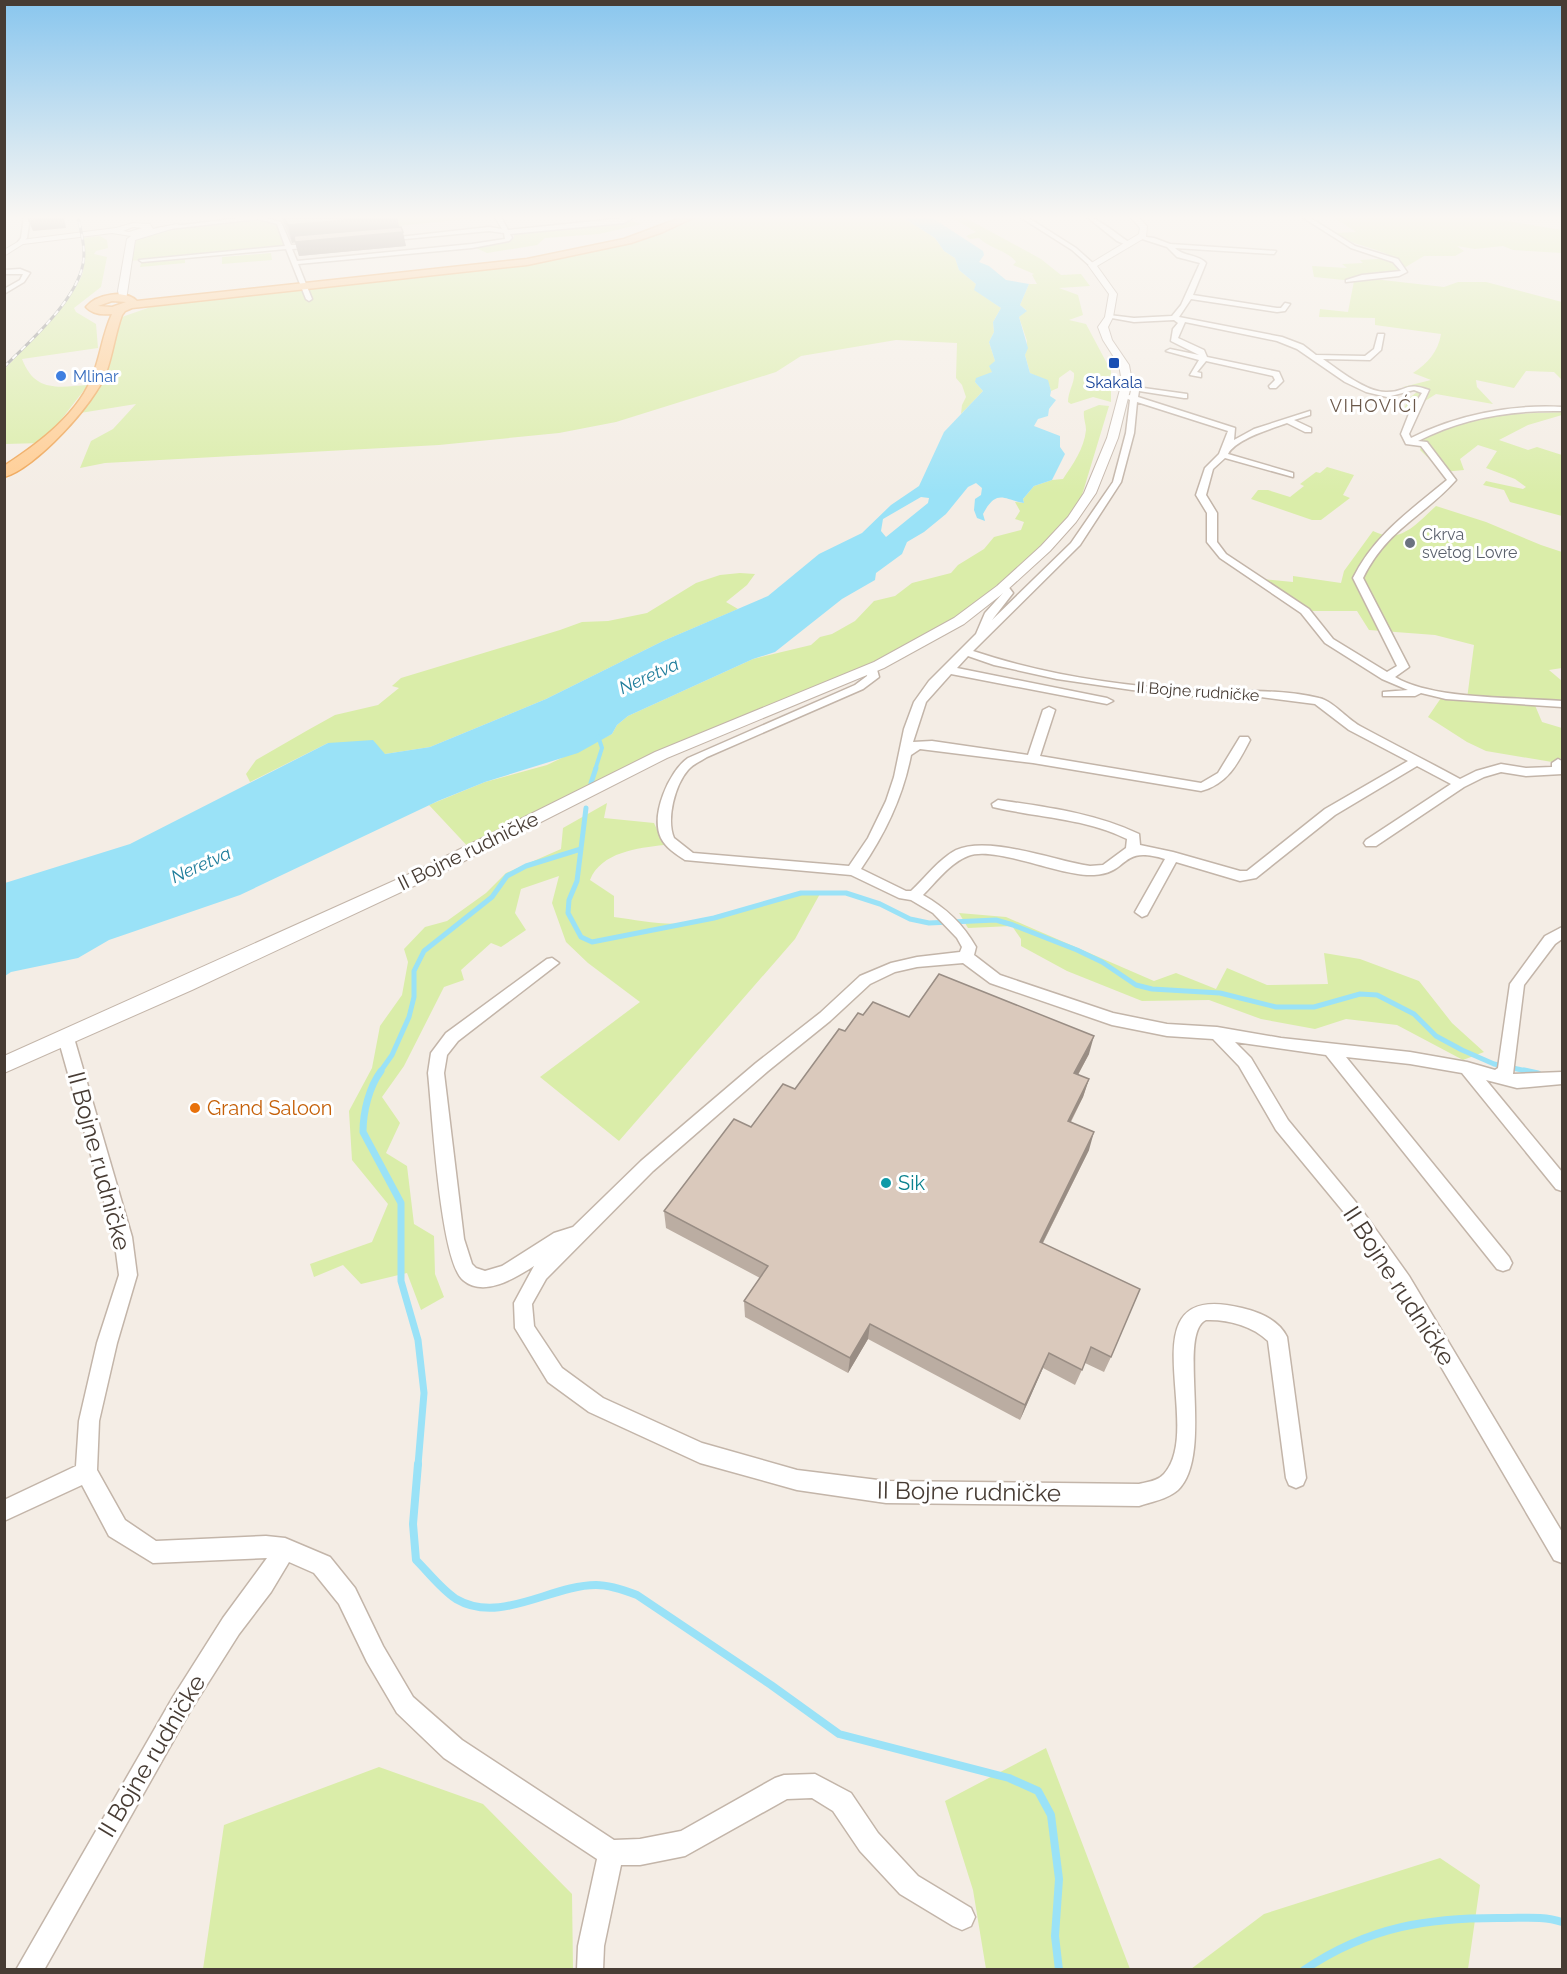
<svg xmlns="http://www.w3.org/2000/svg" width="1567" height="1974" font-family="Raleway,sans-serif">
<rect width="100%" height="100%" fill="#f4ede5"/>
<path fill="#daeda9" d="M255 217H290L271 219 279 223 288 247 185 257V263L140 267 142 260 127 261 131 239 177 226Z
M390 217H486L398 226Z
M691 217H902L935 238 944 251 955 258 959 270 976 284 975 290 1001 308 993 322 994 332 989 342 995 361 992 372 975 382 983 391 961 414 962 405 966 397 962 385 956 378 957 343 896 340 801 356 776 372 616 422 559 433 439 445 105 463 80 468 91 441 113 429 136 404 74 414 83 401 116 319 168 301 495 266 624 241Z
M944 217H964L1041 259 1061 275 1081 274 1090 286 1059 288 1078 295 1083 315 1069 320 1086 324 1111 371V402L1093 397 1071 404 1068 402C1068 391 1075 383 1074 373L1070 370 1059 378 1058 388 1051 391C1048 377 1040 379 1030 373L1025 355 1027 341 1019 317 1026 310 1020 305 1029 284H1037L1032 275 1034 274 1013 265 1016 262C1007 250 990 249 979 238L970 239 966 236 976 232 956 220Z
M1328 217H1483L1562 230V253L1513 250 1503 246 1475 249 1457 246 1464 251 1455 256H1424L1404 268V272L1365 278 1444 287 1458 282H1486L1562 302V380L1554 372 1526 371 1514 388 1476 380 1477 387 1493 404 1436 394 1406 413H1402L1409 398 1417 392 1413 388 1403 387 1431 380 1413 373C1428 363 1438 352 1441 334L1375 325V318L1319 317 1320 309 1348 312 1354 281 1314 277 1312 266 1347 268 1342 264 1363 263 1360 260 1395 258C1376 247 1356 247 1334 233L1356 232 1335 218Z
M630 221 642 224 599 234 545 238 537 245 487 253 474 247 510 241 514 238V233L529 230Z
M100 236 107 240 108 248 96 251 94 254 107 257 101 287 74 308 76 312 96 324 98 348 22 359C35 393 59 387 88 385L43 443 5 444V369C25 347 72 301 82 275 86 263 84 250 83 238Z
M271 253 272 260 222 264V257Z
M1099 405 1109 406 1079 505 1052 543 982 603 954 618 948 628 915 647 676 748 472 851 429 805 485 782 547 765 612 734 617 725 628 716 753 659 811 645 820 637 832 634 855 621 874 601 895 596 912 583 951 573 958 565 984 549 994 537 1021 530 1024 522 1015 519 1020 511 1015 502 1024 503 1023 499 1034 486 1052 480 1063 479C1073 464 1084 449 1086 430 1086 423 1083 418 1084 411Z
M1510 411 1514 414 1562 412V415L1528 425 1499 440 1528 450 1537 447 1562 455V516L1510 502 1504 490 1483 485 1486 481 1523 489 1526 487 1515 479 1486 468 1497 451 1478 445 1460 459 1464 470 1443 472 1420 450 1424 438 1422 432Z
M1327 467 1354 475 1343 495 1350 498 1321 520H1312L1251 499 1258 490H1268L1290 497 1304 486 1300 484 1316 472 1320 473Z
M1436 506 1486 522 1541 545 1562 552V668L1549 670 1562 681V704L1534 703 1542 722 1562 728V756L1558 763 1486 751 1467 742 1428 717 1441 698 1467 699 1474 645 1435 635 1369 630 1357 611H1305L1253 578 1293 582V576L1341 583 1344 571 1373 531C1401 545 1416 524 1436 506Z
M740 573 755 574 747 585 726 602 738 609 663 641 546 699 430 747 385 754 328 743 250 782 246 774 256 760 308 730 335 715 378 705 399 688 392 686 401 678 560 630 582 622 608 621 647 613 696 583 720 575Z
M607 803 604 818 654 823 664 845C638 848 601 852 590 880L614 896V917C637 920 664 926 687 923 733 918 775 895 821 892L795 939 619 1141 540 1077 640 1002 588 963 566 942 552 903 559 876 521 889 515 913 526 930 501 947 491 943 461 970 464 980 444 987 404 1066 382 1097 400 1123 386 1153 407 1166 414 1224 434 1236 435 1274 444 1297 421 1310 407 1273 361 1284 343 1265 314 1277 310 1264 372 1242 388 1204 352 1160 349 1111 372 1068 380 1026 402 995 408 962 404 949 425 927 447 921 486 893 506 873 561 849 563 828Z
M959 913 1006 917 1154 981 1176 973 1216 989 1227 968 1267 985 1328 984 1324 953 1360 959 1419 981 1452 1023 1484 1052 1463 1060 1397 1025 1346 1019 1315 1029 1261 1019 1209 1000 1142 1001 1067 971 1021 946V939L1012 926 968 928Z
M1046 1748 1130 1969H986L973 1890 945 1801Z
M379 1767 483 1804 572 1894 573 1969H203L224 1825Z
M1440 1858 1480 1885 1468 1969H1191L1264 1914Z"/>
<path fill="#9ae2f7" fill-rule="evenodd" d="M902 217H928L934 219 983 251 984 255 979 262 989 266 1006 280 1029 284 1020 305 1027 311 1019 317 1028 348 1025 355 1030 373 1048 380 1051 391 1050 396 1056 400 1049 409 1048 416 1038 419 1034 426 1060 436V447L1065 454 1052 480 1034 486 1023 499 1024 503C1004 500 997 488 983 514L985 521 977 518 974 510 975 499 981 495 982 488 976 483 968 487 946 514 924 532 907 542 902 554 876 573 875 580 842 599 775 652 753 659 628 716 617 725 612 734 578 753 485 782 438 801 240 895 109 940 78 958 11 972 5 976V883L130 844 328 743 373 740 385 754 430 747 546 699 663 641 768 596 819 554 862 533 891 505 919 486 944 432 983 391 975 382 976 378 992 372 989 366 995 361 989 342 994 332 993 322 1001 308 974 290 976 284 959 270 955 258 944 251 935 238ZM921 497 929 498 928 503 886 537 881 531 883 519Z"/>
<g fill="none" stroke-linecap="round" stroke-linejoin="round">
<path stroke="#9ae2f7" stroke-width="4" d="M595 770 602 748 598 736"/>
<path stroke="#9ae2f7" stroke-width="5" d="M591 783 596 768
M586 808 577 881 569 900 568 913 581 937 592 942 714 918 801 893H846L880 904 910 919 929 923 996 920 1013 925 1077 950 1102 962 1136 985 1152 989 1220 993 1276 1007H1314L1360 994 1377 995 1414 1014 1436 1036 1462 1050 1494 1064 1531 1072
M380 1072 392 1055 409 1017 414 997V971L424 951 492 897 507 876 526 866 581 849"/>
<path stroke="#9ae2f7" stroke-width="7" d="M381 1071C369 1087 363 1112 363 1132L401 1203V1281L418 1340 424 1393 418 1465
M1524 1071 1538 1074"/>
<path stroke="#9ae2f7" stroke-width="8" d="M418 1464 413 1524 416 1560C429 1573 441 1589 456 1599 500 1625 551 1585 596 1585 610 1585 624 1590 637 1595L771 1685 839 1734 1009 1778 1038 1791 1051 1815 1059 1879 1055 1936 1059 1970
M1304 1970C1369 1926 1430 1917 1507 1918 1525 1918 1544 1916 1562 1922"/>
<defs>
<path id="minor" d="M24 217H30L27 238 21 244 18 242 21 238Z
M249 217H262L281 222 291 245 317 244 315 247 292 249 297 261 472 244 505 239 504 233 489 231 384 241 381 239 489 227 502 229 495 217H501L508 230 634 217 624 223 510 234 512 238 509 241 472 248 298 264 312 299 309 301 306 299 286 249 142 262 139 260 285 246 277 224 258 219 160 230 157 228Z
M1020 217H1027L1076 248 1095 265 1090 266 1072 250Z
M1087 217C1098 217 1121 238 1132 244L1129 246 1117 241Z
M1302 217H1309L1355 246 1398 259 1407 272 1399 276 1346 282V280L1362 275 1401 271 1393 262 1351 248Z
M1139 236 1154 238 1170 244 1276 251 1274 254 1175 248C1184 257 1198 254 1206 263L1193 295 1277 308H1281L1285 303 1290 304 1285 311 1277 312 1191 299 1179 317 1282 337 1303 345 1316 355 1365 356 1374 349 1378 334H1384L1381 350 1370 360 1323 359C1339 370 1367 393 1387 392 1407 392 1405 381 1429 390L1409 434 1411 438C1456 415 1512 404 1562 407V411C1513 410 1462 418 1418 441L1427 442 1456 480C1423 517 1387 529 1363 578L1409 667 1395 677C1433 700 1516 697 1562 701V707L1446 699 1421 693 1415 696H1383V692L1408 690 1382 679 1325 643 1301 613 1220 558 1207 542V513L1196 495 1205 468 1219 454 1228 431 1137 402 1134 433 1121 482 1080 545 973 651C1042 674 1119 686 1192 690 1234 692 1277 688 1319 698 1333 701 1346 718 1360 726 1393 744 1427 761 1460 779L1476 771 1501 764 1526 768 1552 767V763L1558 759 1562 761V774L1526 776 1501 772 1484 777 1464 787 1376 846H1366L1364 843 1366 840 1451 784 1417 766 1335 815 1256 878 1240 881 1176 862 1147 915 1142 917 1135 912 1165 859C1118 845 1131 873 1094 875 1062 877 994 845 968 856 950 863 936 882 923 895 946 908 963 924 976 947L974 955 1000 975 1113 1013 1167 1024 1217 1027 1281 1038 1410 1052 1467 1062 1495 1070 1498 1068 1510 984 1545 936 1562 927V939L1555 944 1524 985 1513 1074 1562 1072V1084L1517 1088 1486 1080 1562 1172V1191L1556 1189 1462 1073 1410 1064 1346 1057 1509 1257 1512 1263 1509 1269 1503 1271 1497 1269 1326 1055 1235 1042 1251 1058 1288 1120 1359 1206 1409 1276 1562 1532V1563L1554 1560 1395 1288 1347 1216 1276 1130 1239 1066 1213 1039 1167 1036 1112 1025 990 983 963 963 917 967 895 972 870 984 830 1021 768 1071 653 1171 546 1279 532 1304 534 1326 562 1368 603 1398 702 1443 797 1470 886 1481 1139 1484C1147 1482 1158 1481 1164 1474 1207 1427 1121 1278 1242 1308 1259 1312 1279 1320 1287 1337L1306 1478 1303 1485 1296 1488 1289 1485 1286 1478 1268 1341C1253 1326 1227 1319 1206 1320 1176 1334 1215 1454 1178 1490 1168 1499 1151 1502 1139 1506L886 1503 797 1490 700 1463 589 1412 548 1382 515 1328 514 1303 534 1266C515 1278 484 1298 463 1280 440 1261 432 1109 428 1073L431 1053 446 1033 547 959 552 958 559 963 458 1041 447 1055 444 1073 464 1239 472 1264 476 1268 485 1271 502 1266 554 1233 573 1227 641 1161 756 1063 820 1013 860 976 891 963 917 957 960 952 962 947 957 938 933 913 911 900 899 898 851 875 685 860C676 854 666 848 661 838 650 816 669 771 688 758L855 685 867 676 868 666H876L879 677 863 689 707 757C701 761 693 764 688 770 675 785 666 819 674 838L693 853 849 866 868 838 886 801 894 777 904 729 914 702 929 681 976 634 985 613 1003 593 998 587 999 585H1007L1013 593 992 620 1071 543 1113 482 1126 433 1130 400 1122 396 1130 395 1131 390 1122 389V385L1187 394V398H1184L1139 391 1138 397 1235 428 1234 440 1254 429 1310 411V415L1294 420 1311 428V432H1305L1287 423C1271 429 1236 439 1228 454L1293 473V477L1225 458 1213 469 1206 495 1217 513V542L1226 554 1309 609 1333 639 1387 672 1397 666 1353 578C1374 535 1411 510 1447 480L1421 446 1406 444 1401 434 1410 411 1422 393 1414 390 1387 397 1366 392 1345 382 1297 349 1277 341 1185 322 1178 338 1204 350 1207 357 1279 372 1283 381 1276 388H1270L1269 386 1275 380 1273 376 1206 361 1197 372 1201 373V377L1190 375 1199 360 1166 351 1170 349 1199 355 1171 341 1173 329 1178 323 1174 320 1134 322 1106 317 1109 315 1134 318 1172 316 1181 305 1200 263 1177 257 1167 247 1139 238ZM968 656 994 665 1057 679 1132 690 1192 696H1253L1315 704 1349 730 1408 761 1325 809 1247 871H1240L1173 852 1140 845 1139 834C1094 813 1046 807 998 800L992 804 993 807C1039 818 1084 818 1127 839L1126 848 1103 865 1090 866C1055 861 989 835 956 850 939 859 925 878 911 891H906L861 869C885 834 903 797 911 755L920 749 1033 763 1201 791C1228 784 1238 763 1250 740L1248 737H1240L1218 773 1201 783 1040 756 1055 710 1049 707 1043 710 1028 755 932 741 913 742 926 702 951 674 1107 704 1113 701 1107 698 957 668Z
M20 269 30 273 24 282 4 294V289L20 280 23 274H4V270Z
M66 1032 72 1034 74 1038 132 1237 137 1275 117 1343 99 1421 97 1470 125 1520 156 1541 266 1536 285 1538 330 1557 355 1588 383 1646 413 1697 462 1740 614 1840 640 1839 681 1831 775 1778 784 1775 815 1774 851 1793 878 1833 918 1876 971 1908 975 1917 971 1926 962 1930 953 1926 900 1894 860 1851 833 1811 812 1798 787 1799 685 1856 640 1865H621L604 1946 603 1970H577L578 1946 597 1859 444 1758 397 1713 367 1662 339 1604 314 1573 289 1562 271 1592 239 1634 189 1713 44 1970H16L173 1697 223 1618 267 1558 153 1563 109 1536 82 1485 4 1521V1500L76 1466 79 1421 97 1343 119 1275 114 1237 58 1038 60 1034Z"/>
<path id="tertiary" d="M1130 217H1138L1147 226 1146 237 1097 266 1117 294 1113 317 1108 327 1112 340 1129 365 1132 382 1118 438 1096 493 1076 522 1050 551 1006 591 964 624 884 668 667 758 431 878 192 990 4 1073V1056L418 870 655 752 874 662 954 618 997 586 1041 546 1068 517 1084 493 1107 438 1122 382 1119 365 1103 340 1098 327 1105 317 1109 294 1088 265 1139 234 1140 228Z
M133 223 150 224 153 229 177 224 181 226 135 240 126 300H120L118 291 127 239 131 236 112 233 23 244 4 256V250L21 240 116 228ZM133 227 142 228 129 232 123 231Z"/>
<path id="primary" d="M683 217H695L663 232 631 243 527 265 132 308 125 311 122 315C115 334 113 354 106 373 96 402 34 470 4 477V466C39 443 80 413 94 372 101 353 103 333 112 314 103 315 92 314 86 307 96 294 125 289 137 301L527 259 624 239ZM112 301 126 302 112 307 98 306Z"/>
</defs>
<use href="#minor" stroke="#c3b5a9" stroke-width="3"/>
<use href="#tertiary" stroke="#c3b5a9" stroke-width="2"/>
<use href="#primary" stroke="#efa657" stroke-width="3"/>
<use href="#minor" fill="#fff" fill-rule="evenodd"/>
<use href="#tertiary" fill="#fff" fill-rule="evenodd"/>
<use href="#primary" fill="#ffcd93" fill-rule="evenodd"/>
<defs>
<path id="rail" d="M4 367C30 341 76 301 83 264 86 249 81 232 78 217"/>
</defs>
<use href="#rail" stroke="#959595" stroke-width="3"/>
<use href="#rail" stroke="#fff" stroke-width="2" stroke-dasharray="6" stroke-linecap="butt"/>
</g>
<path fill="#bbada2" d="M281 217H324V218L336 217H397L399 227 406 246 299 256 295 242 292 243Z
M863 1015 909 1017 1089 1054 1078 1075 1089 1079 1083 1097 1071 1122 1089 1150 1043 1243 1111 1357 1104 1372 1085 1363 1075 1385 1043 1368 1020 1420 868 1339 848 1373 745 1317 744 1301 760 1278 666 1228 664 1211 751 1127 795 1089 845 1031Z"/>
<path fill="#998d84" d="M61 217H64L66 228 33 231 29 221Z
M381 217H397L400 232H403L406 246 299 256 295 242 292 243 288 225Z
M1094 1036 1089 1054 1069 1091 1074 1073Z
M1089 1079 1083 1097 1062 1138 1068 1121Z
M1094 1132 1089 1150 1035 1258 1040 1242Z
M870 1324 868 1339 848 1373 850 1358Z
M1049 1353 1043 1368 1020 1420 1025 1405Z"/>
<path fill="#dac9bc" stroke="#998d84" stroke-width="1.5" d="M28 217H61L29 221Z
M284 217H324V218L336 217H381L288 225Z
M401 227 403 232 295 242 294 236Z
M939 974 1094 1036 1074 1073 1089 1079 1068 1121 1094 1132 1040 1242 1140 1289 1111 1357 1091 1347 1082 1370 1049 1353 1025 1405 870 1324 850 1358 744 1301 768 1266 664 1211 734 1119 751 1127 783 1084 795 1089 839 1029 845 1031 858 1013 863 1015 873 1002 909 1017Z"/>
<linearGradient id="sky" x2="0" y2="1"><stop stop-color="#89c6ee"/><stop offset="0.44" stop-color="#faf7f3"/><stop offset="1" stop-color="#faf7f3" stop-opacity="0"/></linearGradient>
<rect width="1567" height="494" fill="url(#sky)"/>
<rect fill="#1a4fb4" stroke="#fff" stroke-width="2" x="1108" y="357" width="12" height="12" rx="3"/>
<circle fill="#3f7fe0" stroke="#fff" stroke-width="2" cx="61" cy="376" r="6"/>
<circle fill="#6b7280" stroke="#fff" stroke-width="2" cx="1410" cy="543" r="6"/>
<circle fill="#e8710a" stroke="#fff" stroke-width="2" cx="195" cy="1108" r="6"/>
<circle fill="#0f9aa8" stroke="#fff" stroke-width="2" cx="886" cy="1183" r="6"/>
<g text-anchor="middle" stroke-width="6" stroke-linejoin="round" paint-order="stroke">
<g font-size="16" fill="#366cbe" stroke="#fff" text-anchor="start">
<text x="73" y="382">Mlinar</text>
</g>
<g font-size="16" fill="#164399" stroke="#fff">
<text x="1114" y="388">Skakala</text>
</g>
<g font-size="16" fill="#5b616d" stroke="#fff" text-anchor="start">
<text x="1422" y="540">Ckrva<tspan x="1422" dy="18">svetog Lovre</tspan></text>
</g>
<g font-size="16" fill="#473c34" stroke="#fff">
<text transform="translate(1198 691) rotate(4)" y="6">II Bojne rudničke</text>
</g>
<g font-size="18" letter-spacing="1.5" fill="#6b584a" stroke="#fff">
<text x="1374" y="412">VIHOVIĆI</text>
</g>
<g font-size="18" font-style="italic" fill="#1f7d9b" stroke="#fff">
<text transform="translate(649 676) rotate(-24)" y="6">Neretva</text>
<text transform="translate(201 865) rotate(-24)" y="6">Neretva</text>
</g>
<g font-size="20" fill="#473c34" stroke="#fff">
<text transform="translate(468 851) rotate(-26)" y="7">II Bojne rudničke</text>
</g>
<g font-size="20" fill="#c56008" stroke="#fff" text-anchor="start">
<text x="207" y="1115">Grand Saloon</text>
</g>
<g font-size="20" fill="#0d838f" stroke="#fff" text-anchor="start">
<text x="898" y="1190">Sik</text>
</g>
<g font-size="24" fill="#473c34" stroke="#fff">
<text transform="translate(99 1161) rotate(75)" y="8">II Bojne rudničke</text>
<text transform="translate(1399 1286) rotate(57)" y="8">II Bojne rudničke</text>
<text transform="translate(969 1492) rotate(1)" y="8">II Bojne rudničke</text>
<text transform="translate(152 1756) rotate(-59)" y="8">II Bojne rudničke</text>
</g>
</g>
<rect width="1567" height="1974" fill="none" stroke="#473c34" stroke-width="12"/>
</svg>
